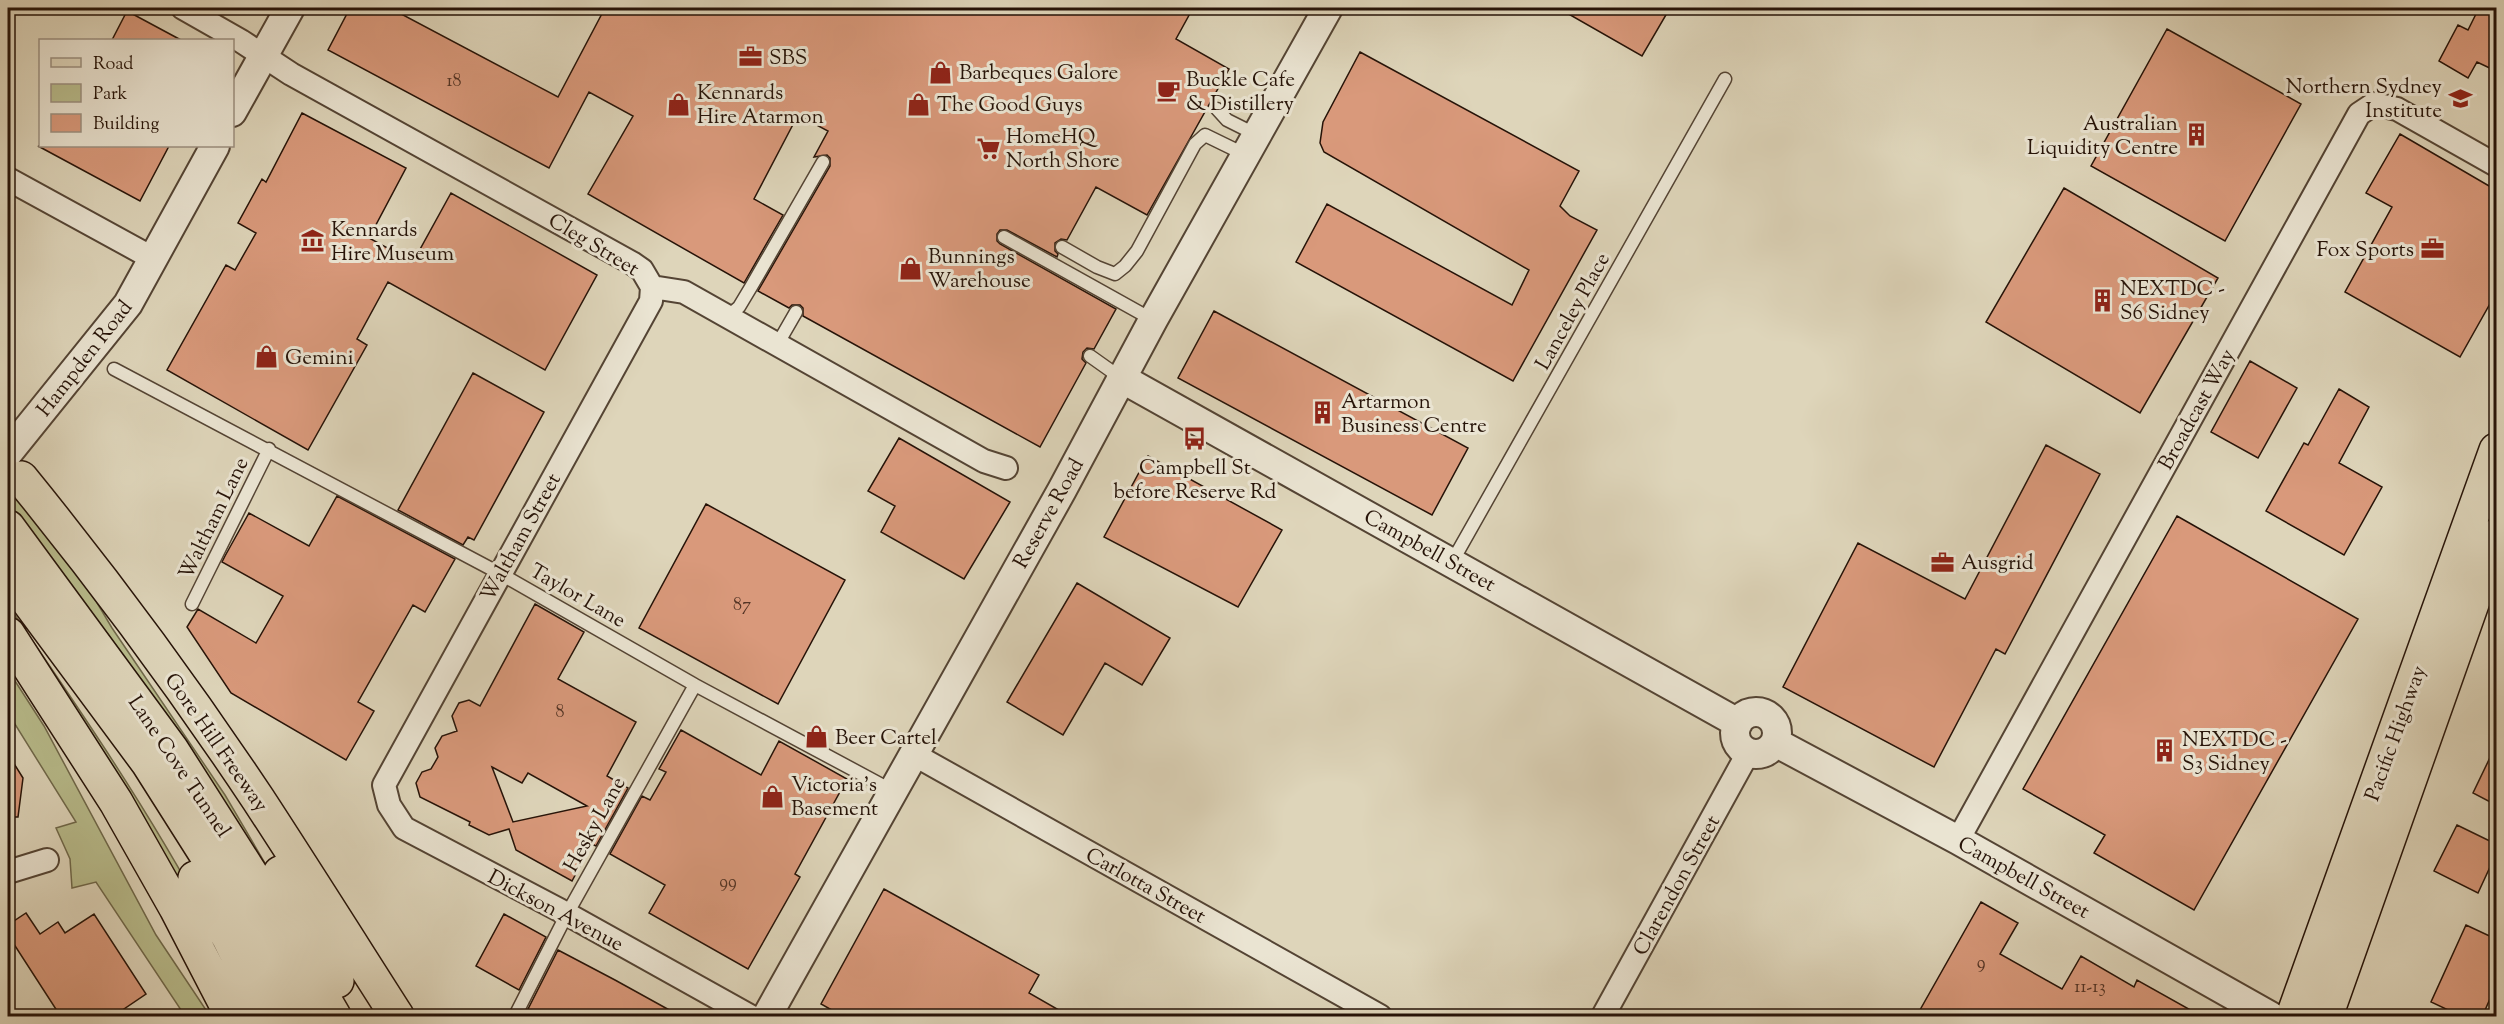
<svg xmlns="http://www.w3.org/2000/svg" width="2504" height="1024" font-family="'Sorts Mill Goudy',serif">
<rect width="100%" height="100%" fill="#ded5ba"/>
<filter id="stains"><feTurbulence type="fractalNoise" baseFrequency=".00333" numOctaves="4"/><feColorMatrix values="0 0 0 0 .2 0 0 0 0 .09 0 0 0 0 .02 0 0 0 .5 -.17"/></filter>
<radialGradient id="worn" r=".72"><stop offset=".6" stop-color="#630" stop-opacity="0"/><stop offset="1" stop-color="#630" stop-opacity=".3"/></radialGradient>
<path fill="#b8bc8c" stroke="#6f684a" stroke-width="1.5" d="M8 482 77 569 112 628 225 795 323 962 64 580 8 504Z
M8 605C78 707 150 812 208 921 225 952 238 985 253 1016H246L73 715 8 616Z
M8 670 44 726 156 935 210 1016H185L96 882 72 888 70 859 56 828 76 822 8 713Z"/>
<path fill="#d9997b" stroke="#261308" stroke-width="1.5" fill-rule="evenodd" d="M350 8H390L558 97 605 8H1193L1176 39 1229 69 1147 215 1096 187 1067 240 1061 239 1055 243V251L1058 254 1057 257 1007 230H1000L997 234V241L1000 244 1116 309 1094 349 1087 348 1083 352 1082 359 1086 363 1040 447 803 316V308L800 305H792L789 308 758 291 830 166V158L827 155 814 157 828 131 798 115 754 199 783 215 744 283 588 194 633 116 589 92 549 168 328 50Z
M1558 8H1670L1642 56Z
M2479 8H2496V71L2477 62 2468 78 2439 61 2458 25 2468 30Z
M127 11 181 40H112Z
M2167 29 2301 104 2225 241 2091 166Z
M1360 52 1579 171 1560 206 1570 216 1597 230 1513 381 1296 262 1327 204 1512 305 1529 270 1324 152 1320 143 1323 122Z
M302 113 406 168 369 238 413 262 451 193 597 275 545 370 388 282 357 339 367 345 308 450 167 370 226 265 235 270 256 233 238 223 262 179 266 182Z
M2400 134 2496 190V293L2460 357 2345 292 2392 207 2366 193Z
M38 146H169L140 201Z
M2064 188 2218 278 2140 413 1986 322Z
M1214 311 1468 448 1432 515 1178 378Z
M2250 361 2297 388 2258 458 2211 432Z
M473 373 544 412 474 540 468 537 463 545 398 510Z
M2339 389 2369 407 2339 463 2382 487 2344 555 2266 511 2304 443 2308 445Z
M899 438 1010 502 964 579 881 532 895 506 868 491Z
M2046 445 2100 474 2005 654 1996 649 1934 767 1783 687 1858 543 1965 599Z
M1148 456 1282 530 1238 607 1104 537Z
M337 496 455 559 425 612 413 605 358 702 374 711 346 760 231 693 187 627 198 609 256 643 283 596 222 562 225 556 249 513 309 546Z
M706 504 845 580 778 704 639 628Z
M2177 516 2358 619 2194 910 2094 853 2105 835 2023 789Z
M1077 583 1170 638 1142 685 1105 663 1063 735 1007 702Z
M535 604 584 632 558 679 636 722 607 776 628 788 596 846 592 844 572 881 516 850 509 829 489 835 469 825 470 822 420 797 416 783 422 772 431 769 438 757 435 748 442 736 457 731 452 716 459 703 469 700 480 706ZM492 767 522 783 528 773 587 806 513 822Z
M681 730 761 775 779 741 847 779 795 874 800 877 748 969 649 913 665 885 610 854 642 796 650 800 666 772 659 769Z
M2496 745V805L2473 793Z
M8 754 23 778 18 817H8Z
M2457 825 2496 844V854L2478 893 2434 871Z
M884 889 1039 975 1029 993 1071 1017H844L821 1004Z
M1981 902 2018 923 2000 954 2062 989 2081 956 2134 987 2137 980 2203 1017H1916Z
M26 913 40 934 58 922 65 933 94 914 146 994 112 1017H61L8 935V925Z
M504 914 546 937 519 990 476 966Z
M2466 925 2496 939V985L2482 1017H2463L2431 1002Z
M558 950 615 980 682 1017H524Z"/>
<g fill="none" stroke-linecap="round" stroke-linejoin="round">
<defs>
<path id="service" d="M1217 109 1227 120 1257 135
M1004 237 1153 320
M1062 247 1097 267 1115 274 1125 266 1137 251 1195 144 1205 135 1246 155
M727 317 739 307 751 287 823 162
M777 345 796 312
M1090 356 1121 378
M114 369 499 573 695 685 893 791
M1452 562 1725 79
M192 604 269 449
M515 1016 567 914 695 685"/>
<path id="minor" d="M183 8 241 41 291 74 632 263 642 270 652 287 684 292 984 461 1006 468
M8 179 154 259
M652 287 651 301 384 785 389 805 404 828 567 914 750 1016
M913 754 1380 1016
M1958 840 2359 114 2374 104 2397 109 2496 165
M8 872 47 860
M1603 1016 1748 753"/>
<path id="tertiary" d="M232 112 290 8
M1121 378 1738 723
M8 453 128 304 215 146
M1735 733a21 21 0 1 1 42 0a21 21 0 1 1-42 0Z
M1775 742 1958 840 2270 1016
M767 1016 1062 490 1153 320 1328 8"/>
<path id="primary" d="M2293 1016 2496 450
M2326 1016 2496 536"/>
<path id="motorway" d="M21 478C105 581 184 688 258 799 305 871 351 944 397 1016
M8 527 172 750 256 882 334 1016
M8 574 148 763 219 875 303 1016
M8 634 116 802 176 908 232 1016
M280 873 337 981
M195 878 229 938 268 1016"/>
</defs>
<use href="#service" stroke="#544434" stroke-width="15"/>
<use href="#minor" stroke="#544434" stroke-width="26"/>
<use href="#tertiary" stroke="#544434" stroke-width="32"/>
<use href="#primary" stroke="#261308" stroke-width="36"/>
<use href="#motorway" stroke="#261308" stroke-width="36"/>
<use href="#service" stroke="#eae4d2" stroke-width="12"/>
<use href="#minor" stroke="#eae4d2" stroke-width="22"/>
<use href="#tertiary" stroke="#eae4d2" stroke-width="28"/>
<use href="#primary" stroke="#ded5ba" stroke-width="33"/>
<use href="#motorway" stroke="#ded5ba" stroke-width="33"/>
</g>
<defs>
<symbol id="office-bare" viewBox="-9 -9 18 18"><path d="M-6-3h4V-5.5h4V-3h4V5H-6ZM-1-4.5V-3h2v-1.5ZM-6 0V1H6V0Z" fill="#8f2418" stroke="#eae4d2" stroke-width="2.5" paint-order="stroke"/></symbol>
<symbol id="shop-bare" viewBox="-9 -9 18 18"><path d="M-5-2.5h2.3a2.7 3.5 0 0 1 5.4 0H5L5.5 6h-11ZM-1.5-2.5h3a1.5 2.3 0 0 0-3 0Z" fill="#8f2418" stroke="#eae4d2" stroke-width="2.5" paint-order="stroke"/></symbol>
<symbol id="cafe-bare" viewBox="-9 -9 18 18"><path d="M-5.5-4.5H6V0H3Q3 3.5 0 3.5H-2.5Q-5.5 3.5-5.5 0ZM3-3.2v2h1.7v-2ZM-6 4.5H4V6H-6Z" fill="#8f2418" stroke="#eae4d2" stroke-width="2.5" paint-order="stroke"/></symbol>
<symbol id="university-bare" viewBox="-9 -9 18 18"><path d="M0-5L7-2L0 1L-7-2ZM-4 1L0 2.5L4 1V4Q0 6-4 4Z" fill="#8f2418" stroke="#eae4d2" stroke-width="2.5" paint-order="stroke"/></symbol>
<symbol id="building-bare" viewBox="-9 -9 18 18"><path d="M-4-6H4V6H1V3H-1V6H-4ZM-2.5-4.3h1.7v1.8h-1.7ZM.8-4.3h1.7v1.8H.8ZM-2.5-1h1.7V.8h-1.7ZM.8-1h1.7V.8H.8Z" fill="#8f2418" stroke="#eae4d2" stroke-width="2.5" paint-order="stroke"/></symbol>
<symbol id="supermarket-bare" viewBox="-9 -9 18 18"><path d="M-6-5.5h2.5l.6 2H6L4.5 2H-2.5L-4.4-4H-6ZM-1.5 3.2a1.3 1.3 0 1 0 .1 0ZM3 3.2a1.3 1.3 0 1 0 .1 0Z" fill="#8f2418" stroke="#eae4d2" stroke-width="2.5" paint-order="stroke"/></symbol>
<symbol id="museum-bare" viewBox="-9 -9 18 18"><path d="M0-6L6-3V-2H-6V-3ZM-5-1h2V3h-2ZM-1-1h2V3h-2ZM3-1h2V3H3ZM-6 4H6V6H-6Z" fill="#8f2418" stroke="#eae4d2" stroke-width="2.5" paint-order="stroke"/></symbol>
<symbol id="bus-bare" viewBox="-9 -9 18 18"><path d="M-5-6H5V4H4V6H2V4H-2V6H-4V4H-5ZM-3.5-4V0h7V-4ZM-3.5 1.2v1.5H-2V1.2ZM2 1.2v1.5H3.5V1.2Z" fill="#8f2418" stroke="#eae4d2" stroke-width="2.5" paint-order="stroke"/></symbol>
</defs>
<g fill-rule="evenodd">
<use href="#office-bare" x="734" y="40" width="33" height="33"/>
<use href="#shop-bare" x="924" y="56" width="33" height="33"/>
<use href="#cafe-bare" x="1152" y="74" width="33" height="33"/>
<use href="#university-bare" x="2444" y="82" width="33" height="33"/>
<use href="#shop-bare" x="662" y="88" width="33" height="33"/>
<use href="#shop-bare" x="902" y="88" width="33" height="33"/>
<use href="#building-bare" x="2180" y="118" width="33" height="33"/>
<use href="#supermarket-bare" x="972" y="132" width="33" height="33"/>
<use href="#museum-bare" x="296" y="224" width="33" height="33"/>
<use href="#office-bare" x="2416" y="232" width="33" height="33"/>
<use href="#shop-bare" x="894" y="252" width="33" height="33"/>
<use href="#building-bare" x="2086" y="284" width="33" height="33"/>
<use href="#shop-bare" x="250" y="340" width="33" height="33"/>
<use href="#building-bare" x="1306" y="396" width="33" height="33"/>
<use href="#bus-bare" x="1178" y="422" width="33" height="33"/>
<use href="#office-bare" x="1926" y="546" width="33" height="33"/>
<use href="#shop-bare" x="800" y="720" width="33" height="33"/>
<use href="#building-bare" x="2148" y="734" width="33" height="33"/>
<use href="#shop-bare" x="756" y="780" width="33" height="33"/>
</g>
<g text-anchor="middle" stroke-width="6" stroke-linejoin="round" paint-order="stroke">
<g font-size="18" fill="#533425">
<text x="454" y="86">18</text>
<text x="742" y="610">87</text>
<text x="560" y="717">8</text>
<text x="728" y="887">99</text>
<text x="1981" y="968">9</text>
<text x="2090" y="992">11-13</text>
</g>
<g font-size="21" fill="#261308" stroke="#eae4d2" text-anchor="start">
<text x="769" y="64">SBS</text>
<text x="959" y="79">Barbeques Galore</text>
<text x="1186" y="86">Buckle Cafe<tspan x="1186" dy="24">&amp; Distillery</tspan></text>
<text x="2442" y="93" text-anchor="end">Northern Sydney<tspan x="2442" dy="24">Institute</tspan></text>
<text x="697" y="99">Kennards<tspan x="697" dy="24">Hire Atarmon</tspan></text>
<text x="937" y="111">The Good Guys</text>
<text x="2178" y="130" text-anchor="end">Australian<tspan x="2178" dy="24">Liquidity Centre</tspan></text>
<text x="1006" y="143">HomeHQ<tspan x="1006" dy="24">North Shore</tspan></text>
<text x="331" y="236">Kennards<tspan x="331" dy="24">Hire Museum</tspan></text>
<text x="2414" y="256" text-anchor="end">Fox Sports</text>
<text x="928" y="263">Bunnings<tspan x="928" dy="24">Warehouse</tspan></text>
<text x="2120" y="295">NEXTDC -<tspan x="2120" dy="24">S6 Sidney</tspan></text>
<text x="285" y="364">Gemini</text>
<text x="1341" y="408">Artarmon<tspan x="1341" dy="24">Business Centre</tspan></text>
<text x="1195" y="474" text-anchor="middle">Campbell St<tspan x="1195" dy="24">before Reserve Rd</tspan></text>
<text x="1961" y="569">Ausgrid</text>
<text x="835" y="744">Beer Cartel</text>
<text x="2182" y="746">NEXTDC -<tspan x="2182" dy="24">S3 Sidney</tspan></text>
<text x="791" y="791">Victoria's<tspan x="791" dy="24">Basement</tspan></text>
</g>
<g font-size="21" fill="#261308" stroke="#eae4d2">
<text transform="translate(594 244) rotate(31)" y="7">Cleg Street</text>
<text transform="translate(1572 311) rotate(-61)" y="7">Lanceley Place</text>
<text transform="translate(84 358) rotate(-52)" y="7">Hampden Road</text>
<text transform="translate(2196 409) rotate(-61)" y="7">Broadcast Way</text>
<text transform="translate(1048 513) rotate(-61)" y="7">Reserve Road</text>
<text transform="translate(213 518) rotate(-64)" y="7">Waltham Lane</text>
<text transform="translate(520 537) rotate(-61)" y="7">Waltham Street</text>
<text transform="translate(1430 550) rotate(29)" y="7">Campbell Street</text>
<text transform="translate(578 595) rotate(30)" y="7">Taylor Lane</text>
<text transform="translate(2395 733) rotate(-70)" y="7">Pacific Highway</text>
<text transform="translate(217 742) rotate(55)" y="7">Gore Hill Freeway</text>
<text transform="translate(180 766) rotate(56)" y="7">Lane Cove Tunnel</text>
<text transform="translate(594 824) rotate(-61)" y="7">Hesky Lane</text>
<text transform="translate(2024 877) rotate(29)" y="7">Campbell Street</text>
<text transform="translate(1146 885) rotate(29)" y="7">Carlotta Street</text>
<text transform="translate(1676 885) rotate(-61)" y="7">Clarendon Street</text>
<text transform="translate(556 910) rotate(28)" y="7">Dickson Avenue</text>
</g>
</g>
<rect width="2504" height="1024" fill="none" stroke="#ded5ba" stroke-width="30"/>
<rect x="9" y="9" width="2486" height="1006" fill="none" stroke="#261308" stroke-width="3"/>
<rect x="15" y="15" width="2474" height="994" fill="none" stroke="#261308" stroke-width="1.5"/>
<rect x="39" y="39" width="195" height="108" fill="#eae4d2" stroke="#9c9081" stroke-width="1.5"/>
<rect x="51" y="58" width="30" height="9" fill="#ded5ba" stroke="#9c9081" stroke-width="1.5"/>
<text x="93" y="69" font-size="18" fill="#261308">Road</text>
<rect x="51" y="84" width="30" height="18" fill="#b8bc8c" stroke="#9c9081" stroke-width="1.5"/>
<text x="93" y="99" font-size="18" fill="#261308">Park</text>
<rect x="51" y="114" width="30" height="18" fill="#d9997b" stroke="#9c9081" stroke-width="1.5"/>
<text x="93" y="129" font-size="18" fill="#261308">Building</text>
<rect width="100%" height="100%" filter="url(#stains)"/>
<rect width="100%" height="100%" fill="url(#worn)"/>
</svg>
